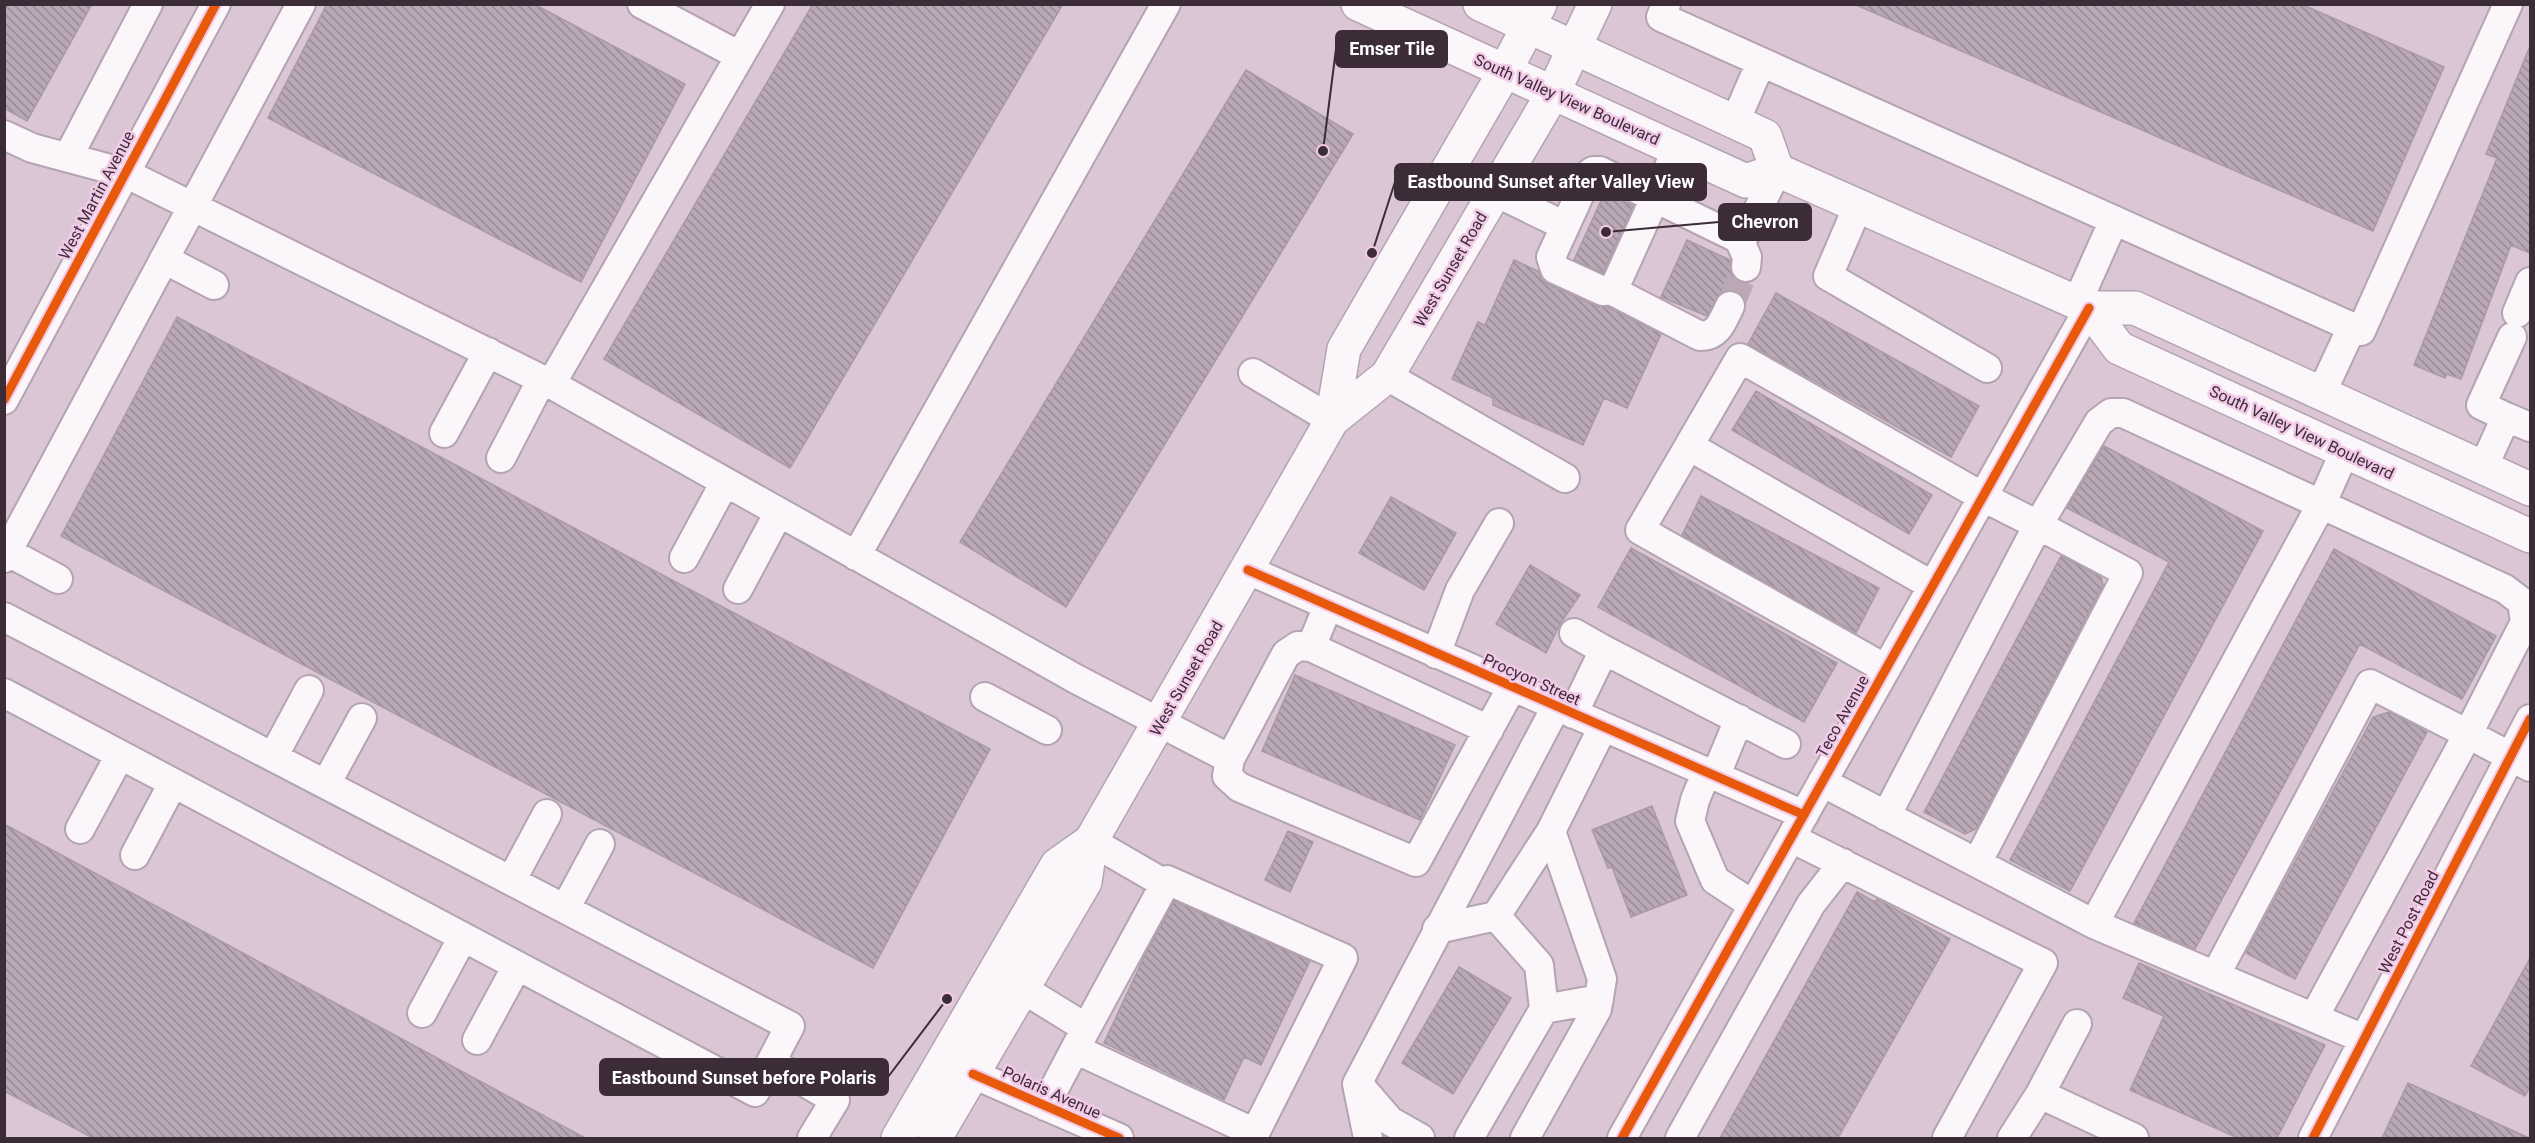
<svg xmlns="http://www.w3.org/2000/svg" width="2535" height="1143" font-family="Roboto,sans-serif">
<defs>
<pattern id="building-back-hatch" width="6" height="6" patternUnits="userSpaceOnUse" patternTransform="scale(1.5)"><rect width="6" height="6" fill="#b9a9b6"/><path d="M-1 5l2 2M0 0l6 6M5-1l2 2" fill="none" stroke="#988a95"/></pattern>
</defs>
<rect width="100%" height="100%" fill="#dbc6d6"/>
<path fill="url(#building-back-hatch)" stroke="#aa99a6" stroke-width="1.5" d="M4 4H92L27 121 4 108Z
M327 4H534L685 84 581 282 268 118Z
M813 4H1063L790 468 604 359Z
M1854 4H2301L2444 67 2373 231Z
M2530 46V253L2511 245 2461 379 2447 374 2445 378 2414 365 2497 158 2486 154Z
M1246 70 1353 134 1066 607 960 542Z
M1605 192 1633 206 1603 273 1574 260Z
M1687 240 1730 260 1731 274 1737 281 1748 283 1743 296 1737 291 1729 290 1721 292 1707 316 1661 297Z
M1514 260 1538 271 1542 280 1548 284 1596 306 1608 307 1661 334 1627 408 1604 398 1583 445 1493 405V398L1452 379 1478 322 1485 325Z
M1776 293 1979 406 1951 457 1748 344Z
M177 317 990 749 873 968 61 536Z
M1756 391 1932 495 1909 534 1732 430Z
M2104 446 2263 531 2070 891 2010 860 2169 562 2067 508Z
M1701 496 1879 588 1856 633 1682 535Z
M1391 497 1456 533 1424 590 1359 553Z
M1631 548 1837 663 1804 722 1598 607Z
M2334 549 2496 636 2462 699 2360 644 2195 949 2134 923Z
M2061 556 2101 577 2103 585 1976 829 1965 834 1924 812Z
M1530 565 1580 595 1560 624 1546 653 1496 624Z
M1295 675 1455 745 1420 820 1262 751Z
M2389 712 2427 732 2295 979 2246 953 2373 717Z
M1652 806 1687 895 1631 917 1612 867 1608 868 1592 830Z
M4 824 585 1138H93L4 1091Z
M1288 831 1313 842 1290 892 1265 880Z
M1857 892 1875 902 1877 899 1950 939 1838 1138H1720Z
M1174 901 1310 961 1261 1065 1244 1057 1224 1100 1104 1043 1144 957Z
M2530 958V1087L2525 1096 2471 1066Z
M2139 963 2325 1045 2277 1138H2238L2130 1090 2164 1016 2123 998Z
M1459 967 1511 998 1453 1094 1402 1063Z
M2408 1083 2529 1138H2382Z"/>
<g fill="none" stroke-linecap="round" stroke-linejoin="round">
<path stroke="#bba7b6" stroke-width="28" stroke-dasharray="28 14" stroke-linecap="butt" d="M1730 306 1746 267"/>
<defs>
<path id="minor" d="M642 4 740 56 770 4
M1666 4 1661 17 2361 331 2508 4
M1735 122 1761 62
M4 135 32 148 125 173 551 384 740 56
M1677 149 1617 282 1611 290 1603 291 1555 269 1551 257 1589 174 1593 171H1600L1733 236 1738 237 1748 231 1777 170
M68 157 148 4
M1495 192 1565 226
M1858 206 1828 276 1987 368
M1738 237 1747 257 1746 267
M164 259 214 285
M1611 290 1700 336C1718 337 1723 320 1730 306
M2077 303 2114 220
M2517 313 2530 282
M1253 373 1332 420
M1387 376 1565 478
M551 384 1076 679 1230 759
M2321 394 2352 327
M4 400 216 4
M2506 417 2481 405 2512 337
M444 433 488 352
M1689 446 1933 586
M501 458 542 379
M2483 468 2506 417 2530 427
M8 552 58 579
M856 556 1166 4
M4 558 301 4
M684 558 725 482
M1248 570 1804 815
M738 589 779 512
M1328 606 1311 647 1298 646 1286 654 1230 759 1227 776 1239 787 1416 862 1512 687
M4 617 790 1026 771 1062 835 1100 812 1138
M1574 633 1604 650
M1311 647 1489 730
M1436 654 1460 590 1499 523
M1886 669 1640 530 1740 358 1983 497 2038 525 2099 422 2111 413H2123L2505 589 2522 602 2525 622 2468 734 2530 767
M4 693 755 1092 771 1062
M985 697 1047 730
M1573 714 1604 650 1786 744
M273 757 309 690
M1706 773 1695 800 1690 821 1715 880 1753 905
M1715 777 1739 719
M1822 782 2094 924 2364 1039
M326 784 362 718
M1886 816 2038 525 2128 573 1977 863
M80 829 120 755
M1791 838 2043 963 1947 1138
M1091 841 1165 884
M135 855 173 783
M511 881 547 814
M565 909 600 844
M2094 924 2321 505 2345 451
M1437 929 1496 916 1551 831 1603 727
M2215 976 2370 684 2468 734 2314 1017
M1023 989 1086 1028
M1544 1009 1599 999
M422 1013 463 937
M2077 1024 2040 1094 2134 1138
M477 1040 517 966
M973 1074 1119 1138
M1359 1085 1390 1121 1420 1138
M1045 1106 1075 1049 1255 1133 1343 958 1167 880 1075 1049
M1368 1138 1357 1084 1556 707
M1469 1138 1544 1009 1539 965 1496 916
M1525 1138 1597 1009 1602 979 1551 831
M1622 1138 2089 308
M1680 1138 1811 904 1843 863
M2012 1138 2040 1094
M2313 1138 2530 719"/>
<path id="major" d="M1358 4 1746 181 1777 170 2089 308H2135L2530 489
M1480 4 1765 136 1777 170
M2089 308 2119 348 2530 536
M1332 420 1387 376 1553 93 1595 4
M898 1138 1057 865 1091 841
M935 1138 1085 882 1091 841 1332 420 1344 349 1505 71 1540 4"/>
</defs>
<use href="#minor" stroke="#b4a4b1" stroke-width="32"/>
<use href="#major" stroke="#b4a4b1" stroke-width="36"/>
<use href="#minor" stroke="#faf6f9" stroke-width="28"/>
<use href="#major" stroke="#faf6f9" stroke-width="33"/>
<defs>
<path id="cycleway" d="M4 400 216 4
M1248 570 1804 815
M973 1074 1119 1138
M1622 1138 2089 308
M2313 1138 2530 719"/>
</defs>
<use href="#cycleway" stroke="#f2cae8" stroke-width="13"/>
<use href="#cycleway" stroke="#e8590c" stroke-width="9"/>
</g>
<g text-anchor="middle" stroke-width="5" stroke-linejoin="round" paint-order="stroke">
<g font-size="16" fill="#3b2c38" stroke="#f2cae8">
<text transform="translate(1567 99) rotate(24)" y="6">South Valley View Boulevard</text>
<text transform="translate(96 195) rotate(-62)" y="6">West Martin Avenue</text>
<text transform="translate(1450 269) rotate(-60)" y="6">West Sunset Road</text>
<text transform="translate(2302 432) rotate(25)" y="6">South Valley View Boulevard</text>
<text transform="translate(1186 678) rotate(-60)" y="6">West Sunset Road</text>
<text transform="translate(1532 679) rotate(24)" y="6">Procyon Street</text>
<text transform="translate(1842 716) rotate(-61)" y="6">Teco Avenue</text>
<text transform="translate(2408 922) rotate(-63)" y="6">West Post Road</text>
<text transform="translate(1052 1092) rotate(24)" y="6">Polaris Avenue</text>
</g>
</g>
<path fill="none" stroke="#3b2c38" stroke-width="2" d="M1323 151L1336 49M1372 253L1395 182M1606 232L1719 222M947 999L888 1077"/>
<g fill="#3b2c38" stroke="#f2cae8" stroke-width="2">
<circle cx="1323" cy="151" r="6"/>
<circle cx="1372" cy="253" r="6"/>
<circle cx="1606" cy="232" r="6"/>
<circle cx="947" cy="999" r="6"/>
</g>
<g fill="#3b2c38" stroke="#3b2c38" stroke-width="2">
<rect x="1336" y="31" width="111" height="36" rx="6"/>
<rect x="1395" y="164" width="311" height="36" rx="6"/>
<rect x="1719" y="204" width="92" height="36" rx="6"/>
<rect x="600" y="1059" width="288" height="36" rx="6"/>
</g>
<g font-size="18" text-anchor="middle" font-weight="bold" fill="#fff">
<text x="1392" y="55">Emser Tile</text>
<text x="1551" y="188">Eastbound Sunset after Valley View</text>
<text x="1765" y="228">Chevron</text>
<text x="744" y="1084">Eastbound Sunset before Polaris</text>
</g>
<rect width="2535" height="1143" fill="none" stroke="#3b2c38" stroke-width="12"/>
</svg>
